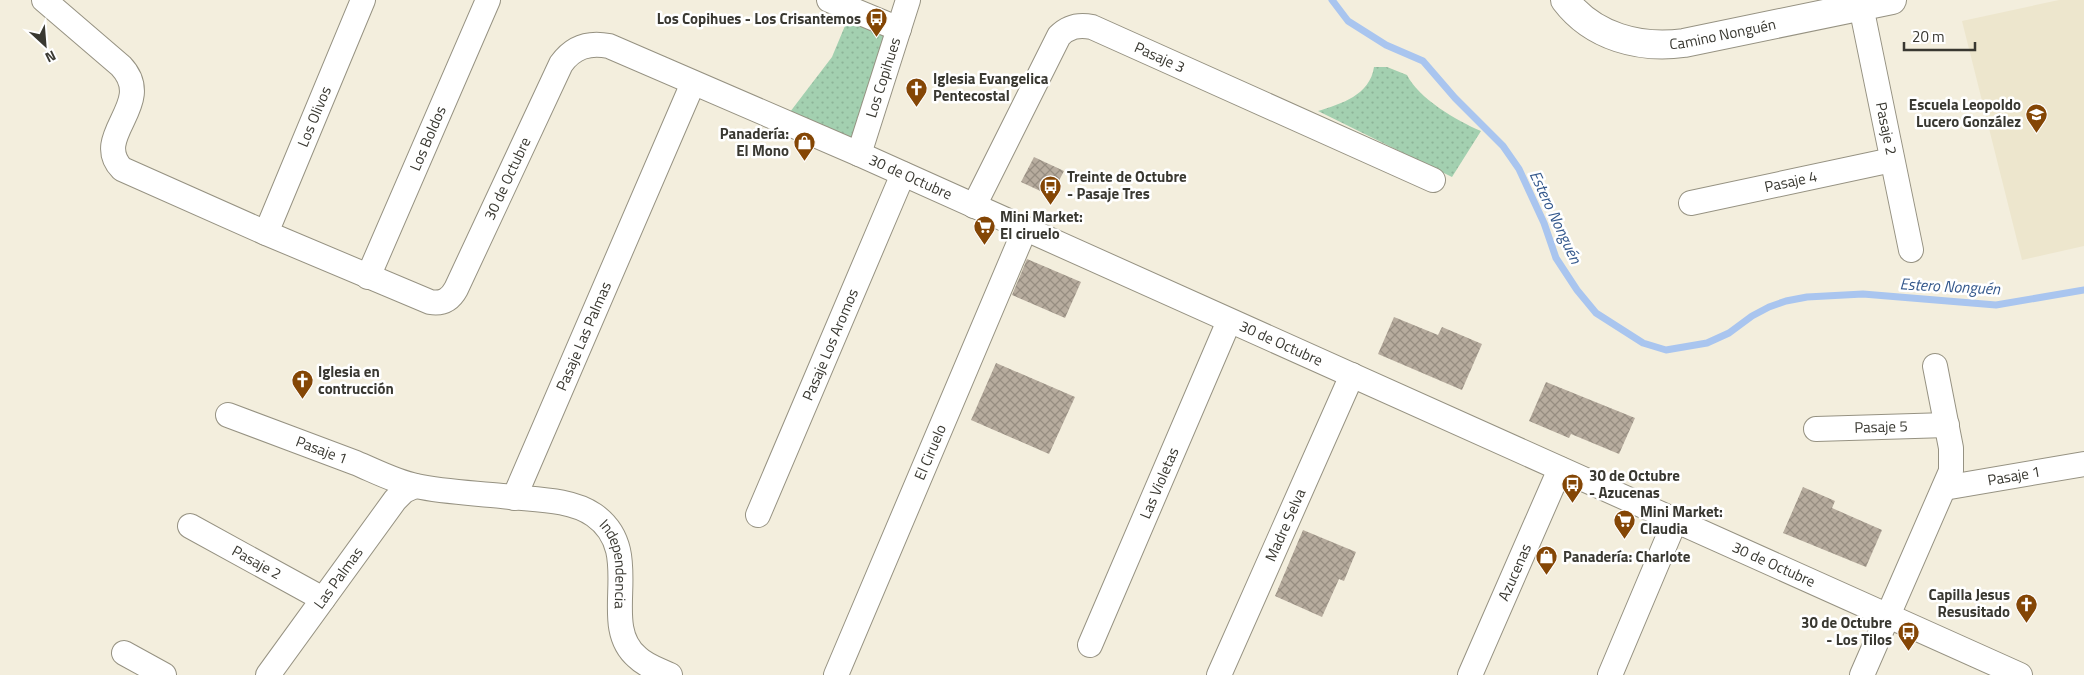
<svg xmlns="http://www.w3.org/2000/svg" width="2084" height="675" font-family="'Titillium Web',sans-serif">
<defs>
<pattern id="grass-dots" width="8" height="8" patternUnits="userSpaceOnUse" patternTransform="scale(1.25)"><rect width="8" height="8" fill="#a3d0b0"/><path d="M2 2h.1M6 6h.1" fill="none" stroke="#8db398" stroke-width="1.8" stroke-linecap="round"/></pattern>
<pattern id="building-cross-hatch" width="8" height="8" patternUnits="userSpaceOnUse" patternTransform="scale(1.25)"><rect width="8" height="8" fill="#b7ac9e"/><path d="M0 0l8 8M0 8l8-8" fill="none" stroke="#968d81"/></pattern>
</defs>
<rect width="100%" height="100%" fill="#f3eedd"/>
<path fill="#ede6cd" d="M2059 0H2084V246L2022 260 1962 21Z"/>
<path fill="url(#grass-dots)" d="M847 21 892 33 857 149 790 112 832 57Z
M1374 67H1387L1407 75C1418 98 1457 121 1481 131L1452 177 1318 111C1341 104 1370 95 1374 67Z"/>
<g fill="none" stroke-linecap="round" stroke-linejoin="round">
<path stroke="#a9c5ef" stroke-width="7" d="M1332 0 1348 21 1386 45 1423 61 1455 98 1503 146 1519 169 1544 223 1556 258 1577 290 1596 313 1643 343 1666 350 1707 343 1729 333 1752 316 1769 307 1786 301 1807 297 1863 294 1996 305 2084 290"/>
</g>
<path fill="url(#building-cross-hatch)" d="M1034 157 1064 171 1051 196 1021 182Z
M1027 259 1081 282 1065 318 1012 295Z
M1394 317 1438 335 1442 327 1482 344 1462 390 1378 354Z
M996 363 1075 397 1049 454 971 420Z
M1546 382 1635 418 1619 454 1571 434 1569 438 1529 421Z
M1803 487 1835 501 1832 508 1882 530 1866 567 1783 533Z
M1303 530 1356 552 1344 581 1339 579 1322 617 1275 596Z"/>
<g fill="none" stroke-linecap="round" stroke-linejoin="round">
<defs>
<g id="street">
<path id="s1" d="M44 0 121 66C157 104 90 136 122 169L266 233 430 302C442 304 450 300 456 289L561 64C573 47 589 42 609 46L859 154 2020 675"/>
<path d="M829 0 899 29"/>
<path id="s2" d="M1861 6 1911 250"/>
<path id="s3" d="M859 154 908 0"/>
<path id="s4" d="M1691 203 1892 160"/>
<path id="s5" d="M974 206 1059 36C1068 27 1078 24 1092 27L1433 180"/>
<path id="s6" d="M266 233 363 0"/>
<path id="s7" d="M368 277 488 0"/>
<path id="s8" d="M228 415C271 431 313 447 356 463 375 471 396 482 416 486 444 492 474 493 502 496 532 500 569 498 594 515 647 552 597 623 637 657 646 666 659 670 670 675"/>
<path id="s9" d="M1816 429 1947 425"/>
<path id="s10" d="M1944 488 2084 464"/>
<path id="s11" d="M514 498 693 83"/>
<path id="s12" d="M758 515 903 174"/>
<path id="s13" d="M190 526 323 599"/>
<path id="s14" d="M1090 645 1229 321"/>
<path d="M124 653 164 675"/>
<path id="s15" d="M268 675 395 500 404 491 415 486"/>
<path id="s16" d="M836 675 1025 229"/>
<path id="s17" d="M1219 675 1352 375"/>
<path id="s18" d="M1470 675 1560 469"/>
<path d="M1610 675 1675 521"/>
<path d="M1862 675 1951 471V448L1935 366"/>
</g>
<g id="secondary">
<path id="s19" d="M1565 0C1593 37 1640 49 1684 43L1892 0"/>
</g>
</defs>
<use href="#street" stroke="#969282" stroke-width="26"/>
<use href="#secondary" stroke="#969282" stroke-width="30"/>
<use href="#street" stroke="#fff" stroke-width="24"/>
<use href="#secondary" stroke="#fff" stroke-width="28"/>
</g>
<defs>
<symbol id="bus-pin" viewBox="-11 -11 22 30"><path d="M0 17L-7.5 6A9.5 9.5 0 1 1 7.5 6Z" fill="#844605" stroke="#fff"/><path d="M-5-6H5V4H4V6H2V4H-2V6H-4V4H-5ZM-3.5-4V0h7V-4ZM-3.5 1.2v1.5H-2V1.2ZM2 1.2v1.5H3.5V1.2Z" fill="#fff"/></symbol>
<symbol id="church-pin" viewBox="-11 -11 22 30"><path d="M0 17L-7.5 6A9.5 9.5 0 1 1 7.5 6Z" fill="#844605" stroke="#fff"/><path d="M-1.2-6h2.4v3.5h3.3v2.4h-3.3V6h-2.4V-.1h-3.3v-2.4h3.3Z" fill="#fff"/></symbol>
<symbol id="school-pin" viewBox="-11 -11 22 30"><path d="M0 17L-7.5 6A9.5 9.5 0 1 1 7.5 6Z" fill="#844605" stroke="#fff"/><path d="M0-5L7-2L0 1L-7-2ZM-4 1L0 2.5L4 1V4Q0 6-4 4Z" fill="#fff"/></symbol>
<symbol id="shop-pin" viewBox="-11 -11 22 30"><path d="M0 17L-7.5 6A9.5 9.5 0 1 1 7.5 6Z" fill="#844605" stroke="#fff"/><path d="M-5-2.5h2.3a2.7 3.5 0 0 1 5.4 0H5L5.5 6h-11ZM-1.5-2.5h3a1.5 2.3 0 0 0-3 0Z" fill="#fff"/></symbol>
<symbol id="supermarket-pin" viewBox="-11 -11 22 30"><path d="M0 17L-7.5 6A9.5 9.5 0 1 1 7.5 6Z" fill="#844605" stroke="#fff"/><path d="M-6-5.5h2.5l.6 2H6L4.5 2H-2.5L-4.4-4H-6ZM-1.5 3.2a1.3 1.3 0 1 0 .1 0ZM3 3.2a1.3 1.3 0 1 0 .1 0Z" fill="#fff"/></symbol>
</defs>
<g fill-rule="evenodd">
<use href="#bus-pin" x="864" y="6" width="25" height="34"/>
<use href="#church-pin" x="904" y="76" width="25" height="34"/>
<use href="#school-pin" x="2024" y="102" width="25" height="34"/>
<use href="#shop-pin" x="792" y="130" width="25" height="34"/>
<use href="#bus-pin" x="1038" y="174" width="25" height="34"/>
<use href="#supermarket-pin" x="972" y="214" width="25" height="34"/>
<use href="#church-pin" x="290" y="368" width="25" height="34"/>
<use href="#bus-pin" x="1560" y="472" width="25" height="34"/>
<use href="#supermarket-pin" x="1612" y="508" width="25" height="34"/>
<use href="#shop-pin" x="1534" y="544" width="25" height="34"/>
<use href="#church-pin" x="2014" y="592" width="25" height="34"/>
<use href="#bus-pin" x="1896" y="620" width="25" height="34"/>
</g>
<g text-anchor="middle" stroke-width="5" stroke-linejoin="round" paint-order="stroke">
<g font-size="15" font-weight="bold" fill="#393831" stroke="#fff" text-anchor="start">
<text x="861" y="24" text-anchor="end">Los Copihues - Los Crisantemos</text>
<text x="933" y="84">Iglesia Evangelica<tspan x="933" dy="17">Pentecostal</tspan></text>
<text x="2021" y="110" text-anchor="end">Escuela Leopoldo<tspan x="2021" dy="17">Lucero González</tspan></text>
<text x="789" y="139" text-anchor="end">Panadería:<tspan x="789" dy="17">El Mono</tspan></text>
<text x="1067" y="182">Treinte de Octubre<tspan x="1067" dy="17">- Pasaje Tres</tspan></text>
<text x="1000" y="222">Mini Market:<tspan x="1000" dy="17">El ciruelo</tspan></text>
<text x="318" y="377">Iglesia en<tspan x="318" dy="17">contrucción</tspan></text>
<text x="1589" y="481">30 de Octubre<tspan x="1589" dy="17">- Azucenas</tspan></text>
<text x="1640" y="517">Mini Market:<tspan x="1640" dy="17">Claudia</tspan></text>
<text x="1563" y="562">Panadería: Charlote</text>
<text x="2010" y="600" text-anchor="end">Capilla Jesus<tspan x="2010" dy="17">Resusitado</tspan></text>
<text x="1892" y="628" text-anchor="end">30 de Octubre<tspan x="1892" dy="17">- Los Tilos</tspan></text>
</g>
<g font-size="15" fill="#393831" stroke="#fff">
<text dy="5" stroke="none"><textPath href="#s19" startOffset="172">Camino Nonguén</textPath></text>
<text dy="5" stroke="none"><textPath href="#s5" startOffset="300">Pasaje 3</textPath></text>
<text dy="5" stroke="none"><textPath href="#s3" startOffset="80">Los Copihues</textPath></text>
<text dy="5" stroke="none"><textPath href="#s6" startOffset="126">Los Olivos</textPath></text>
<text dy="5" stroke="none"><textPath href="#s2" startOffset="125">Pasaje 2</textPath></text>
<text dy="5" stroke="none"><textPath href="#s7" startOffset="151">Los Boldos</textPath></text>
<text dy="5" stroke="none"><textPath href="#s1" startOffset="702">30 de Octubre</textPath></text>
<text dy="5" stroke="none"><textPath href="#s1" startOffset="1212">30 de Octubre</textPath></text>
<text dy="5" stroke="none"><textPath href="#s4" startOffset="102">Pasaje 4</textPath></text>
<text dy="5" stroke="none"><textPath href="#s11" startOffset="176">Pasaje Las Palmas</textPath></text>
<text dy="5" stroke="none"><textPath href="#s1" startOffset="1618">30 de Octubre</textPath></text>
<text dy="5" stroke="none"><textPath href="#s12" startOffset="185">Pasaje Los Aromos</textPath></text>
<text dy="5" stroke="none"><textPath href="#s9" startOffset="65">Pasaje 5</textPath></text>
<text dy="5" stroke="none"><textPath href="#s8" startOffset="100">Pasaje 1</textPath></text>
<text dy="5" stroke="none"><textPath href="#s16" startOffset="242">El Ciruelo</textPath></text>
<text dy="5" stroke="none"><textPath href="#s10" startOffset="71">Pasaje 1</textPath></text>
<text dy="5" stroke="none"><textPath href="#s14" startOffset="176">Las Violetas</textPath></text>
<text dy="5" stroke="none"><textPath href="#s17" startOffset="164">Madre Selva</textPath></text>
<text dy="5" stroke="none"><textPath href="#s13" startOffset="76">Pasaje 2</textPath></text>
<text dy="5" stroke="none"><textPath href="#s1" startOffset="2158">30 de Octubre</textPath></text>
<text dy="5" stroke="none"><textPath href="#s8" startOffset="439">Independencia</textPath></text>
<text dy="5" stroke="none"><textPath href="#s18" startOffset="112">Azucenas</textPath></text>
<text dy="5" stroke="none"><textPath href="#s15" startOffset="120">Las Palmas</textPath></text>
</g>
<g font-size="16" font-style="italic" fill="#34588c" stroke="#fff">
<text transform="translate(1556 217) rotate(65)" y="6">Estero Nonguén</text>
<text transform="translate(1950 286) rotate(3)" y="6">Estero Nonguén</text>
</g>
</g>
<g transform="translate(45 45) rotate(154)" stroke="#ffffff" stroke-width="4" paint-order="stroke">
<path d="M0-4L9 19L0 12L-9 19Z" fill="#393831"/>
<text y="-8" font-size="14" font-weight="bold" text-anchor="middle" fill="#393831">N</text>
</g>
<path d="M1904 42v8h71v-8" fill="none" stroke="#393831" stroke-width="2.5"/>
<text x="1912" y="42" font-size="15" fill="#393831" stroke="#ffffff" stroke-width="4" paint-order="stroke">20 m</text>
</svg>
